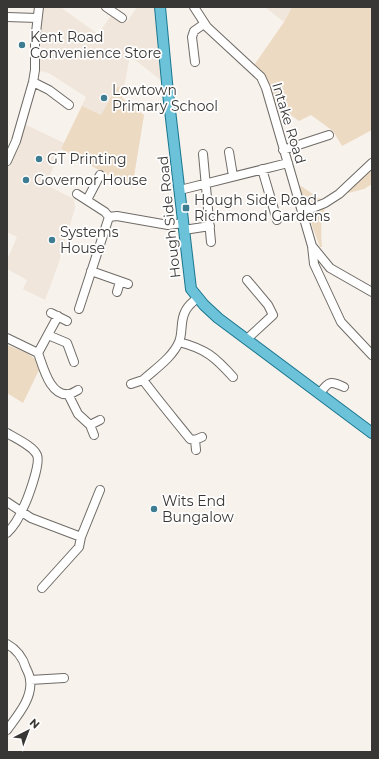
<svg xmlns="http://www.w3.org/2000/svg" width="379" height="759" font-family="Montserrat,sans-serif">
<rect width="100%" height="100%" fill="#f7f2ec"/>
<path fill="#f0e6db" d="M39 7H60L98 34 113 13 127 22 137 7H160L167 85 130 56 122 98 144 115 132 188 61 149 46 185 74 199 75 208 58 265 45 300 23 289 27 280 7 269V260L17 237 7 232V161L22 123 64 143 86 97 49 73 35 70Z
M265 7H292L284 22Z"/>
<path fill="#eddac3" d="M292 7H372V130L342 146 333 131 311 115 299 121 285 111 273 115 266 88 252 68 284 22Z
M117 87 124 88 122 98 144 115 132 188 61 149 82 106 101 115Z
M372 170V184L364 189 344 194Z
M301 186 320 199 317 202 313 203 303 197 299 187Z
M323 208H325C320 221 321 234 322 247H320L311 223 317 210Z
M7 345 27 353 35 359 39 370 23 403 7 393Z"/>
<g fill="none" stroke-linecap="round" stroke-linejoin="round">
<defs>
<path id="minor" d="M106 7 122 18
M194 7 207 27 261 77 266 88 312 246 314 264 341 322 372 355
M7 17 37 18
M195 62 192 37 194 31 204 24
M33 82 49 90 69 105
M283 150 329 135
M229 152 233 176
M203 154 211 242
M7 161 16 141 33 82 35 70V41L39 7
M262 169 277 220
M180 190 288 163
M77 194 105 212 109 217
M87 200 100 175
M302 212 325 203 339 194 372 163
M184 230 210 226
M312 246 330 268 372 292
M91 271 128 284
M117 292 120 282
M197 298C193 302 187 306 185 312 180 321 183 333 179 342 172 358 155 369 143 380 158 400 174 419 190 439L195 440 202 437
M79 309 109 217 117 216 168 225 183 223
M51 313 67 321
M48 335 67 343 74 362
M7 338 38 353C43 366 50 398 70 394 73 393 76 391 78 390
M247 339 273 315 268 305 247 280
M179 342C206 349 215 357 233 377
M38 353 58 316
M131 384 143 380
M68 394 78 414 90 425 100 420
M319 394C329 382 329 380 344 387
M90 425 94 435
M7 433C15 438 33 446 37 455 41 464 27 501 22 510 19 518 13 527 7 533
M195 440 196 450
M7 502 31 518 81 537
M42 588 79 547 81 537 100 490
M7 644C16 649 23 658 26 668 28 672 30 676 30 680 33 698 17 716 7 730
M30 680 64 678"/>
<path id="major" d="M160 7 168 93 191 289 204 305 218 318 372 433"/>
</defs>
<use href="#minor" stroke="#6f6b66" stroke-width="10"/>
<use href="#major" stroke="#1a778f" stroke-width="12"/>
<use href="#minor" stroke="#fff" stroke-width="8"/>
<use href="#major" stroke="#6bc2d9" stroke-width="10"/>
</g>
<g fill="#3e7c92" stroke="#fff" stroke-width="1.5">
<circle cx="22" cy="45" r="4"/>
<circle cx="104" cy="98" r="4"/>
<circle cx="39" cy="159" r="4"/>
<circle cx="26" cy="180" r="4"/>
<rect x="182" y="204" width="8" height="8" rx="2"/>
<circle cx="52" cy="240" r="4"/>
<circle cx="154" cy="509" r="4"/>
</g>
<g text-anchor="middle" stroke-width="3.5" stroke-linejoin="round" paint-order="stroke">
<g font-size="14" fill="#393735" stroke="#fff" text-anchor="start">
<text x="30" y="42">Kent Road<tspan x="30" dy="16">Convenience Store</tspan></text>
<text x="112" y="95">Lowtown<tspan x="112" dy="16">Primary School</tspan></text>
<text x="47" y="164">GT Printing</text>
<text x="34" y="185">Governor House</text>
<text x="194" y="205">Hough Side Road<tspan x="194" dy="16">Richmond Gardens</tspan></text>
<text x="60" y="237">Systems<tspan x="60" dy="16">House</tspan></text>
<text x="162" y="506">Wits End<tspan x="162" dy="16">Bungalow</tspan></text>
</g>
<g font-size="14" fill="#393735" stroke="#fff">
<text transform="translate(289 123) rotate(73)" y="5">Intake Road</text>
<text transform="translate(169 217) rotate(-96)" y="5">Hough Side Road</text>
</g>
</g>
<rect width="379" height="759" fill="none" stroke="#393735" stroke-width="16"/>
<g transform="translate(28 731) rotate(42)" stroke="#ffffff" stroke-width="3" paint-order="stroke">
<path d="M0-3L7 15L0 10L-7 15Z" fill="#393735"/>
<text y="-6" font-size="11" font-weight="bold" text-anchor="middle" fill="#393735">N</text>
</g>
</svg>
